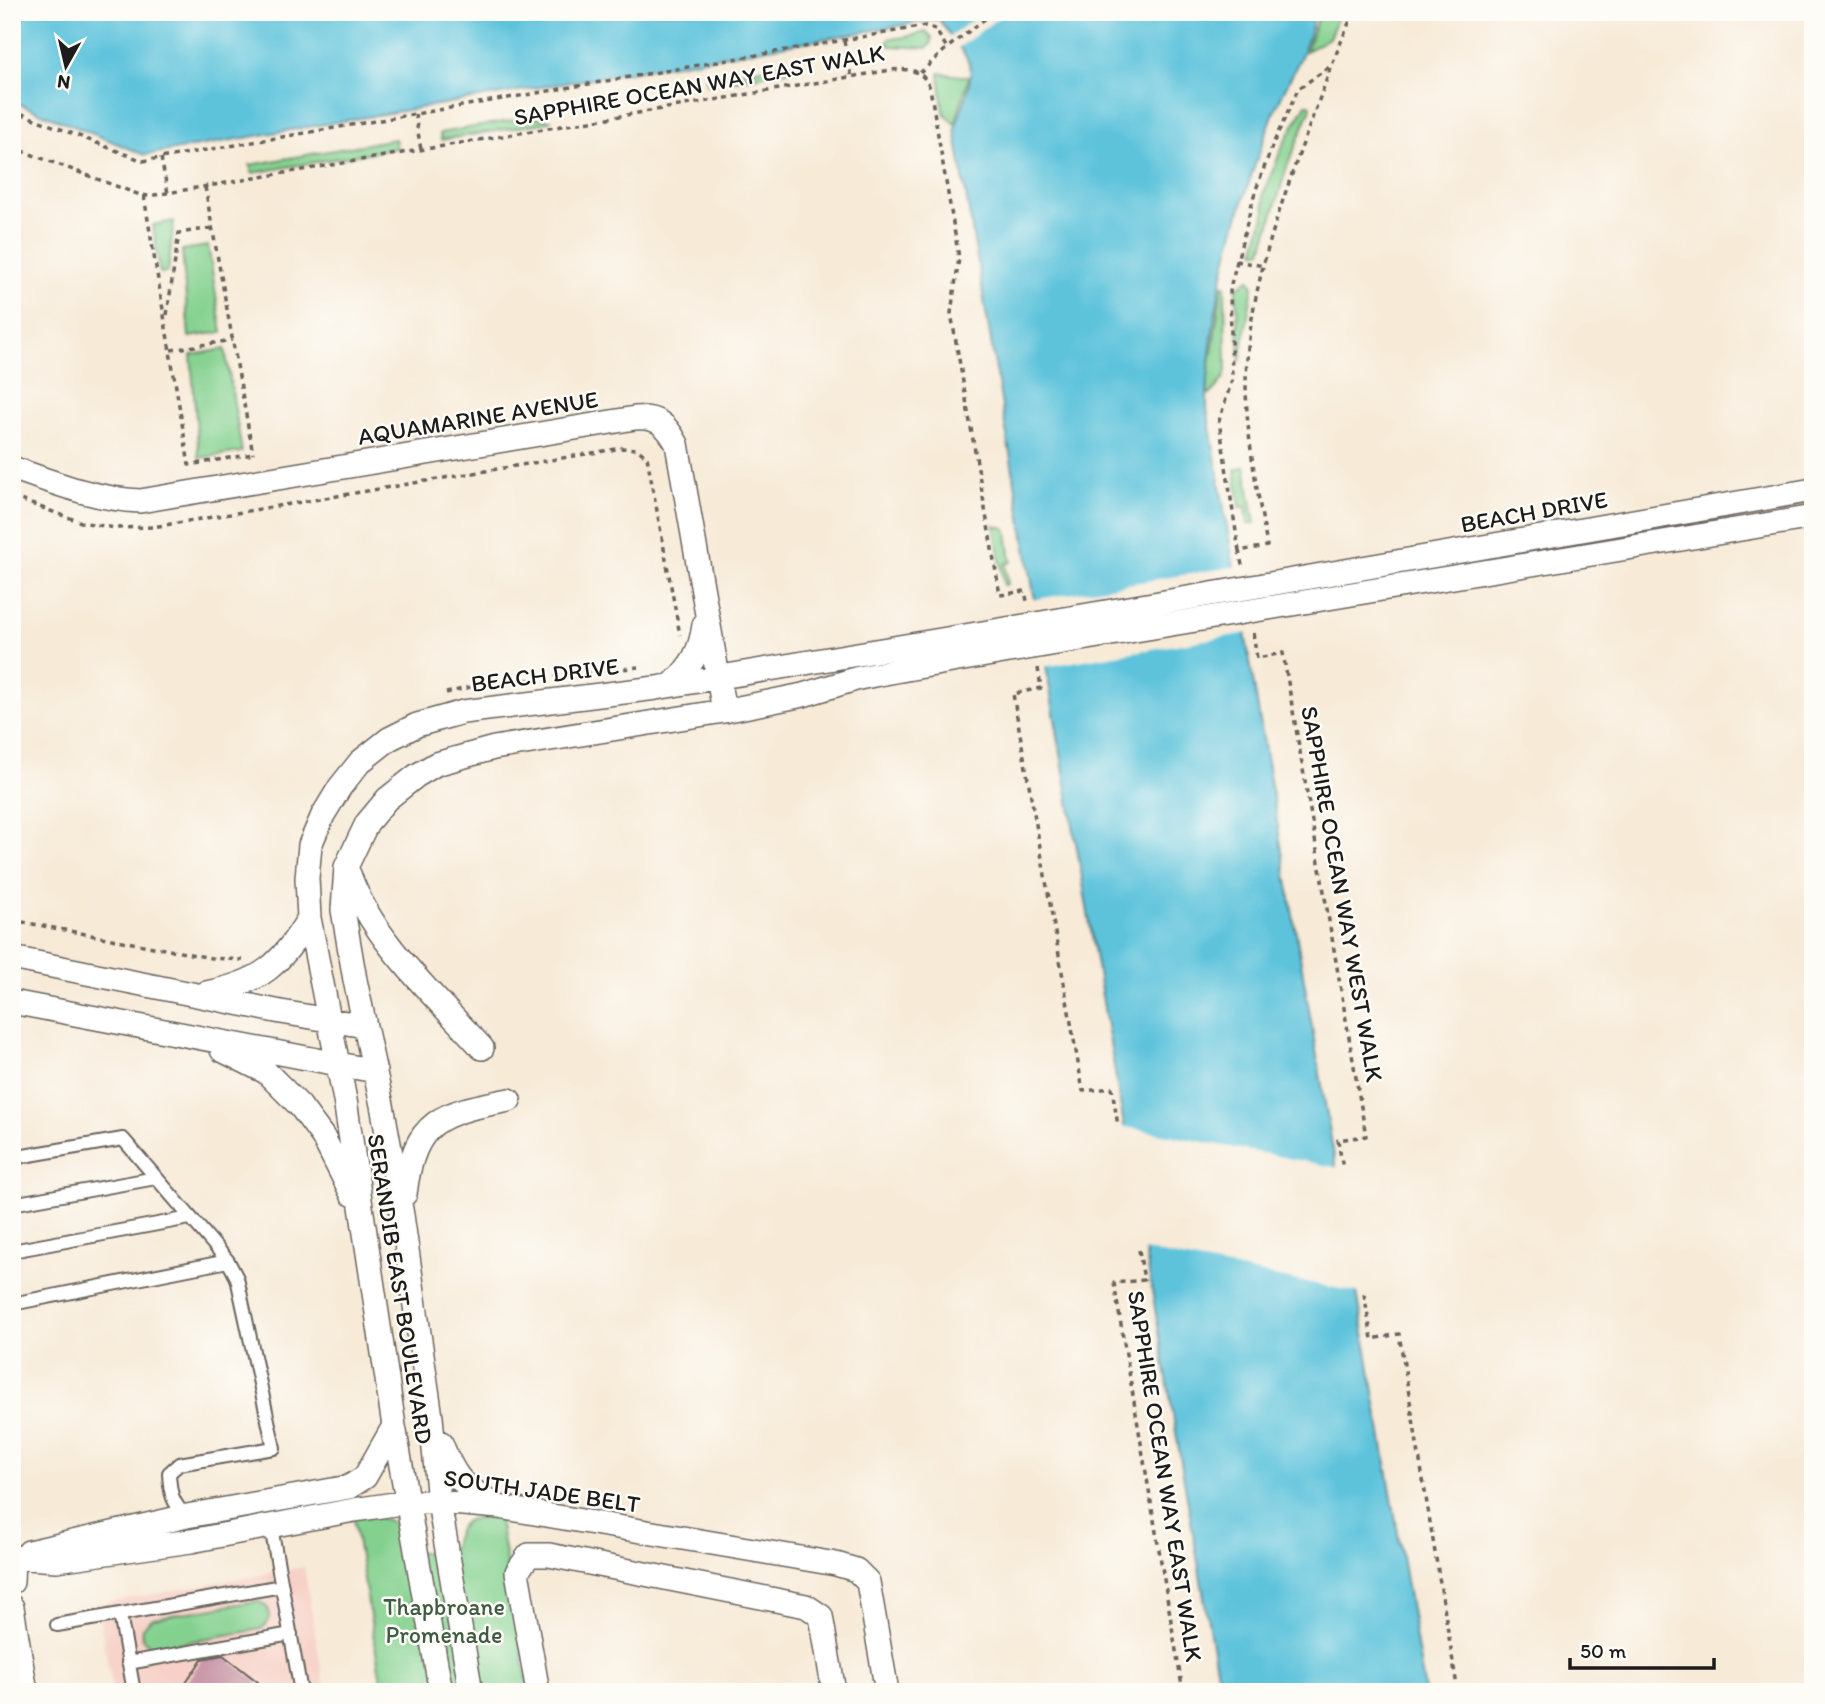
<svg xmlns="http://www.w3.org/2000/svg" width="1825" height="1704" font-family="Itim,sans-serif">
<rect width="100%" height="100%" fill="#fdfcf7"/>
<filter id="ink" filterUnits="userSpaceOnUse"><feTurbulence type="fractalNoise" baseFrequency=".0143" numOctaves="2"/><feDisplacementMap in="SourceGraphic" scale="14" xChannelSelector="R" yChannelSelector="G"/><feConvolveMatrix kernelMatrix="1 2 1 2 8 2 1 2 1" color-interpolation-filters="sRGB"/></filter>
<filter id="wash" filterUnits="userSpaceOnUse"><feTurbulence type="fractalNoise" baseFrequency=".00686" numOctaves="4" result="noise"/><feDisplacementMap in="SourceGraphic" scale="28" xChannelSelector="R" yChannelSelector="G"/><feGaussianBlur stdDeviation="1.57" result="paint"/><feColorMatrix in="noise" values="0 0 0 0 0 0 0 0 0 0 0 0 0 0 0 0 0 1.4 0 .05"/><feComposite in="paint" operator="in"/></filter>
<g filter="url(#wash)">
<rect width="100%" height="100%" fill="#f7ead7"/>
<path fill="#f7d1c7" d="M304 1567 325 1692H113L97 1604Z"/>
<path fill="#84d18f" stroke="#507656" stroke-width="2" d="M1329 12H1340L1329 38 1306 51 1318 17Z
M926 32 932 37 931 44 927 48 891 46 887 43 890 38H900Z
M802 61 803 68 708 85 706 78Z
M939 73 969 77 955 124 945 114 943 109Z
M1306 104H1310L1311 108 1287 167 1262 250 1256 252 1255 248 1265 212 1263 194 1284 143Z
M530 117 551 120 549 122 441 140 440 133Z
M395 139 397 148 252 173 250 165Z
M174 221 168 272 160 273 153 225Z
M208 246 222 332 189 337 182 250Z
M1249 279 1253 286 1240 362 1236 288Z
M1222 285H1225L1226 371 1224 378 1210 395 1208 393V378Z
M225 349 242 452 199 458 191 355Z
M1245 466 1255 523 1248 524 1246 507H1240L1235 470Z
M994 525 1005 528 1007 531 1011 562 1005 564 1008 584 1004 585Z
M353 1516C389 1515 399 1521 413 1554L453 1548C458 1518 471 1514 499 1520L529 1692H383Z
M257 1601C272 1606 274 1620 261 1629L157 1647C146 1646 140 1639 142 1628L153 1618Z"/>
<path fill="#5dc3db" stroke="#3c707c" stroke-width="2" d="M12 12H1314C1310 51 1284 84 1271 120 1236 213 1207 310 1207 409L1425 1692H1220L955 129C961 108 979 75 965 55 956 42 947 33 939 19L145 155 12 101Z"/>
<path fill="#f7ead7" d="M982 12H1006L957 49 948 39Z
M1237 566 1248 633 1043 667 1031 600Z
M1121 1126 1339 1168 1361 1293 1142 1250Z"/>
<g id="blocks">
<path fill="#ca98a9" d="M223 1655 258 1682 251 1692H180L202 1659Z"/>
</g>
</g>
<g filter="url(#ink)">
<use href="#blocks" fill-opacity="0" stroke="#69645d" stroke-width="2"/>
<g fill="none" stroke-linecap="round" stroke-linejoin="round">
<defs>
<path id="lane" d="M12 1158 123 1139 228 1261
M12 1204 156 1178
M12 1251 190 1218
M12 1304 228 1261 237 1278 274 1448 179 1464 169 1473C170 1493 172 1503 187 1517
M271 1527 301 1692
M120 1614 134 1692
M57 1625 282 1586
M128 1663 291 1634"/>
<path id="street" d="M12 468C55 483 94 499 140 501L635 418C657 416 667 425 677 444L724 711
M1264 585 1813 490
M1268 608 1813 517
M672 685C692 665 700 653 704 625
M349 874C372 940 435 996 482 1048
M12 958 281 1012 365 1026
M206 993C263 982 280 965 309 918
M12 1002 375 1071
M222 1050 266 1072 300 1106 323 1137 352 1194
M405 1194C414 1118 442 1113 509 1100
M441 1443C455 1479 462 1485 494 1504
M29 1552 187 1516 349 1487 365 1477 394 1426
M12 1557 57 1560 191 1541 354 1510 408 1502H439L499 1507 836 1564 856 1570 868 1582 887 1692
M12 1582 13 1556
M12 1607 26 1692
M441 1692 394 1426 345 1100 309 918 307 878 310 845 323 815 340 787 360 762 389 739 417 725 463 712 656 688 1018 627
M471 1692 439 1502 431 1417 402 1215 382 1105 355 980 343 910 346 867 367 823 387 799 416 776 436 764 494 748 724 711 803 695 859 678 895 671 1021 649
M538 1692 517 1572 529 1555H549L806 1606 821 1616 834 1692"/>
</defs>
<use href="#lane" stroke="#69645d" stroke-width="16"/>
<use href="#street" stroke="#69645d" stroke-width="26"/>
<path stroke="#69645d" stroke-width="3.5" stroke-dasharray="5 5" stroke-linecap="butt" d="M844 41 852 78
M920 73 947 48 994 12
M12 110 143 161 925 26 935 29 947 48
M415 114 421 150
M12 147 140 195 149 196 891 70C909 68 923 70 930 88L959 258 951 313 1000 595 1025 591 1027 601
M161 158 168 193
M205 187 253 454
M144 196 189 465 253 454
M1236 261 1264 266
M167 315 179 233 213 228
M171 350 232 340
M12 497 81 522 115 528 153 527 622 448 637 449 647 457 680 635
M1239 551 1219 421 1232 380 1230 288 1255 192 1273 144 1298 89 1332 65
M1242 565 1239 551 1267 546C1258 492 1246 438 1246 383 1247 292 1282 201 1313 116 1326 82 1338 46 1354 12
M1253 633 1257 658 1283 653 1366 1136 1338 1140 1343 1169
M1038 668 1041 688 1013 694 1083 1091 1112 1088 1118 1126
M446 693 475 686 639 667
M12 920 211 958 243 960
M1139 1250 1144 1280 1114 1283 1183 1692
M1364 1294 1372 1339 1399 1334 1458 1692"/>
<use href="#lane" stroke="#fff" stroke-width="12"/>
<use href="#street" stroke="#fff" stroke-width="23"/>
<defs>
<path id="street-bridge" d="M1018 627 1264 585
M1021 649 1268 608"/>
</defs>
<use href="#street-bridge" stroke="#69645d" stroke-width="26" stroke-linecap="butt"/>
<use href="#street-bridge" stroke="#fff" stroke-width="23"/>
</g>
</g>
<g text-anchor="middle" stroke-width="5" stroke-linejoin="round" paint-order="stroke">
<g font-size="24" fill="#1c1c1c" stroke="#fdfcf7">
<text transform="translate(699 85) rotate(-10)" y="8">SAPPHIRE OCEAN WAY EAST WALK</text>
<text transform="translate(478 418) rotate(-9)" y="8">AQUAMARINE AVENUE</text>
<text transform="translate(1534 512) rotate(-10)" y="8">BEACH DRIVE</text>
<text transform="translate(545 675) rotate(-7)" y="8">BEACH DRIVE</text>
<text transform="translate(1342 894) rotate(80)" y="8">SAPPHIRE OCEAN WAY WEST WALK</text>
<text transform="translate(400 1289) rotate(81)" y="8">SERANDIB EAST BOULEVARD</text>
<text transform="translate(1165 1476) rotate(81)" y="8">SAPPHIRE OCEAN WAY EAST WALK</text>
<text transform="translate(542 1491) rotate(8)" y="8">SOUTH JADE BELT</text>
</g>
<g font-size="24" fill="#405b44" stroke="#fdfcf7">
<text x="444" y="1615">Thapbroane<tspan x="444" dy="28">Promenade</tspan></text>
</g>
</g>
<rect width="1825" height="1704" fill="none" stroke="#fdfcf7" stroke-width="42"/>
<g transform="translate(66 66) rotate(188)" stroke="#fdfcf7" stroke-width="5" paint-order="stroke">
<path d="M0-5L12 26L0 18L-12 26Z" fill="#1c1c1c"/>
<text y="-10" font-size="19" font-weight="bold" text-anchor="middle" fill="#1c1c1c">N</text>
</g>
<path d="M1570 1658v10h144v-10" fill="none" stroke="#1c1c1c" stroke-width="3.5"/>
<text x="1580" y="1658" font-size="21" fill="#1c1c1c" stroke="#fdfcf7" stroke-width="5" paint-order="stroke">50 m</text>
</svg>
